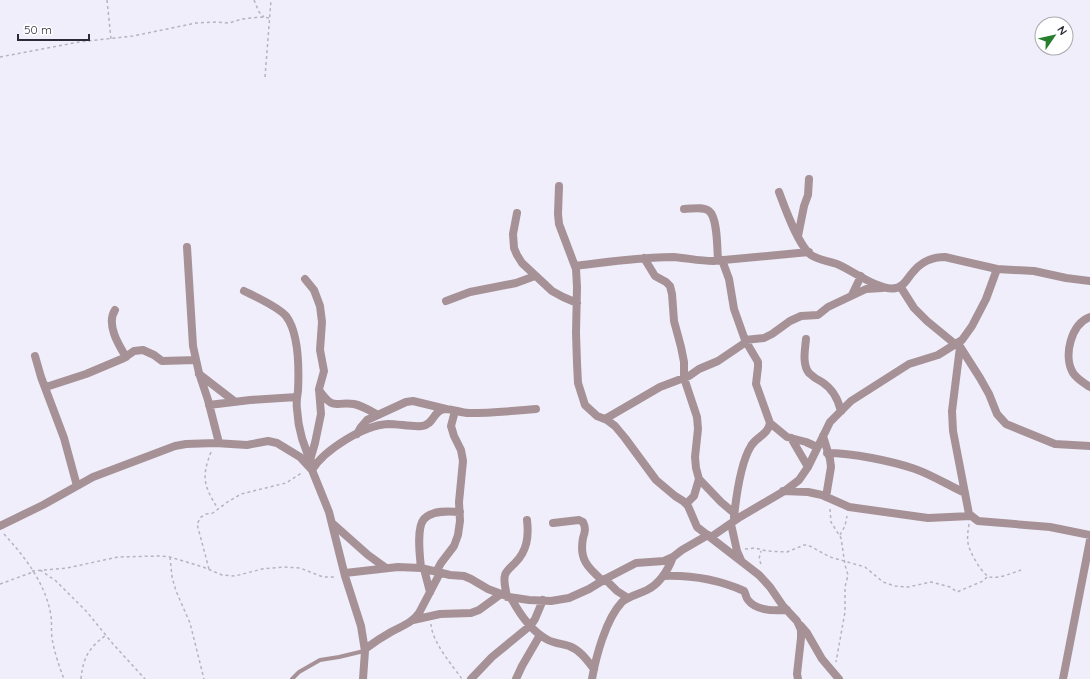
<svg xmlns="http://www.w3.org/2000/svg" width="1090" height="679" font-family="Quicksand,sans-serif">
<rect width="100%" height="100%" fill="#f0eefb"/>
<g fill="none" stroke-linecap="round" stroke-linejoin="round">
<path stroke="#b5b3c0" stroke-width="1.5" stroke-dasharray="3 3" stroke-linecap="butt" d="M107 0 111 39
M254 0 259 12 264 17
M0 57 79 42 133 36 196 23 217 22 229 23 242 19 260 17 270 18
M265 77 271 0
M211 452C201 478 204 486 218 509
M830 509 831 522 841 538 845 565 848 575 845 587V612L836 662
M969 524C968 531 967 537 968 543 969 551 982 575 990 577 999 579 1012 573 1021 570
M4 534C25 557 46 584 51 616 52 623 51 630 52 638 54 651 59 666 64 679
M840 535 845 526 847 516
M745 549 755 548 767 551 787 552 804 545H808L830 557 865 567 883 582 895 586 908 587 931 582 950 587 957 592 983 581 988 576
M170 557 172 577 176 591 190 623 204 679
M761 564 759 559 761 551
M209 569 197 524 201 517 206 514 213 513 226 503 241 494 286 483 303 472
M40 570 56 581 87 612 113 644 145 679
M32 571 67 568 118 557 159 556 170 557 203 567 222 575 235 576 262 569 283 567 300 568 323 577H336
M0 584 33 572
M431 624C432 642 452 665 462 679
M81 679C83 657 89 648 106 635"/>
<path stroke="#a69296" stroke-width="4" d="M292 679 299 672 320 660 339 657 364 651"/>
<path stroke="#a69296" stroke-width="8" d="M559 186 558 214 559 224 576 269 577 287 576 333 577 363 578 383 585 405 597 416 607 420 615 426 625 438 656 480 675 496 683 501 688 506 697 527 759 575 770 587 783 606 797 621 801 630V638L797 674 798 679
M779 192C785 208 798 245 811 255 818 260 829 261 837 264 852 270 880 292 896 288 904 287 908 277 913 272 921 262 933 257 945 257L997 269 1034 271 1066 278 1090 281
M684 209C692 209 703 206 709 211 718 218 717 250 718 260
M517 213 513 234 514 248 517 255 522 263 552 291 563 297 577 303
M798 236 804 206 808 195 809 179
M187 247 193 346 199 373 208 400 219 443
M644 258 655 276 666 282 670 286 672 294 674 321 681 347 684 362V378L697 417 698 429 695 457 696 468 699 479 721 502 734 513
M722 260 729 279 734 309 745 340 758 362V367L756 384 770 423C768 435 756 437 751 446 741 462 736 498 734 517
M575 266C608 262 640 257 673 257 687 258 699 261 713 261L809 252
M305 279 314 290 320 306 322 322 320 350 324 371 319 389 321 414 315 443 310 460
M900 286 914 308 927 321 955 344
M244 291C256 297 277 306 286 316 299 333 299 370 298 391 297 397 296 402 297 409 298 428 304 449 314 467
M852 295 861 276
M446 301 470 292 516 283 535 276
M115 310C106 324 118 344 126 357
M1090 317C1071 324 1063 356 1073 373 1077 379 1084 383 1090 387
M806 339C805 350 802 364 809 373 813 377 818 380 822 382 833 389 838 399 841 411
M745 340 764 338 772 334 790 321 801 316 818 315 828 307 866 289 882 288
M959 345 980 378 989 394 997 414 1006 424 1055 444 1090 446
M960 347 952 411 953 431 969 514 978 521 1050 527 1090 535
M35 356 41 377 64 438 77 486
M199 374 234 401
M46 387 86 374 124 358 134 351 143 350 154 355 162 361 196 360
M319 390C335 412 334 401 354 404 363 406 371 411 378 415
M209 405 250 400 297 397
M605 419 660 387 689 376 699 369 718 361 746 342
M770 423 787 437 806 442 817 447
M357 434 361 427 367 420 406 402 413 401 446 409
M823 436 830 459 831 467 826 497
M791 438 808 467
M827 453C852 453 892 461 915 469 932 475 948 485 965 493
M312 470C324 450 364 425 388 424 399 424 411 427 422 426 434 425 433 410 445 409 453 409 461 413 469 413 492 413 514 411 536 409
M783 491 808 492 822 495 849 507 928 518 971 516
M686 504 694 496 699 479
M332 523 368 555 386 568
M553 523 579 520 583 522C586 528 585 532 583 538 579 559 587 567 603 581
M731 524 737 551 741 560
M0 526 43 505 93 477 175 446 186 444 215 443 247 445 268 441 277 443 300 457 312 470 329 512 345 576 361 626 365 651 363 679
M711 537 740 517 786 490 799 480 808 467 830 422 851 401 909 364 938 355 962 340 972 326 986 299 997 269
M421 568C420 557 416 528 424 519 432 510 449 511 460 512
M424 569 430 592
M436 572 441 563 454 546 458 535 460 521 459 502 463 461 461 450 454 436 451 426 455 411
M345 573 398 567 421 568 450 575 464 576 471 579 488 589 509 597 529 600 551 601 569 598 589 589 607 578 636 563 664 561 673 557 682 550 708 535
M663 576C691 575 719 580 744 591 746 594 746 598 748 600 756 611 774 611 787 610
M605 579 617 591 628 598
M507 597C506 590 503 582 505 575 506 571 511 567 515 563 527 551 529 537 527 520
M511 598C519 613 532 632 548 640 554 643 562 644 569 646 580 650 587 660 594 669
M413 620 440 614 471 613 479 610 501 594
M800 625 807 633 822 659 839 679
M365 649C373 643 382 637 391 632 402 626 412 623 419 613L440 573
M471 679 492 657 531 625 535 619 543 600
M516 679 522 666 540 635
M592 679C596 656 606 619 622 602 629 596 639 594 647 590 661 583 668 570 673 557
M1063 679 1090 540"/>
</g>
<g transform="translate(1054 36) rotate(56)"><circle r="19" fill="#ffffff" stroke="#abaaaf"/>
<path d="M0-3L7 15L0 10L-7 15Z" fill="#277f2d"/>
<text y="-6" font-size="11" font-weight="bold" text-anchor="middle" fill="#2c2a36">N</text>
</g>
<path d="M18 34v6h71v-6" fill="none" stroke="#2c2a36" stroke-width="2"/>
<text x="24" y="34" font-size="12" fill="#2c2a36" stroke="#ffffff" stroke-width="3" paint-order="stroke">50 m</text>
</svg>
